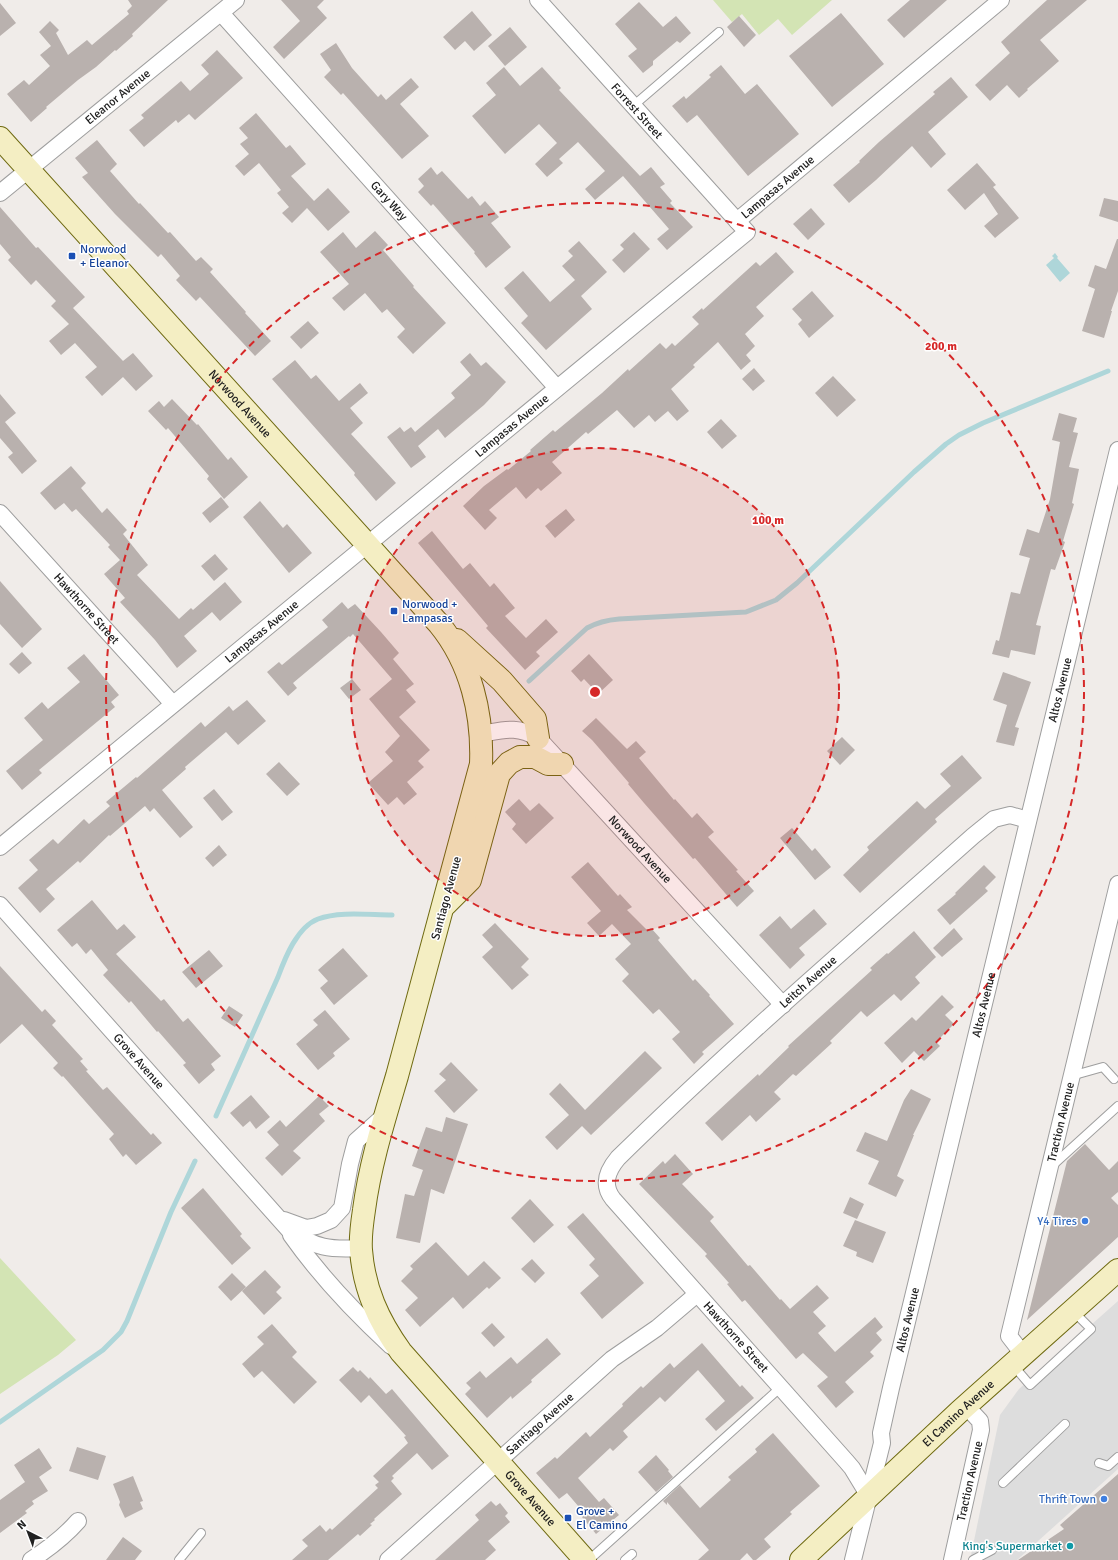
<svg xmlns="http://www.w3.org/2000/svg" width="1118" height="1560" font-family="Signika,sans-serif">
<rect width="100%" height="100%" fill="#f0ece9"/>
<path fill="#d3e4b4" d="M713 0H832L792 35 778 19 759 35 742 14 732 22Z
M0 1258 76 1340 58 1355 0 1394Z"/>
<path fill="#ddd" d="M1118 1301V1469L1017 1560H970L1000 1415 1019 1389Z"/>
<path fill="#aed6d9" d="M1055 253 1058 257 1057 258 1070 273 1060 282 1046 265 1054 258 1052 256Z"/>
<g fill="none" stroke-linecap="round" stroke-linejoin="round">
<path stroke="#aed6d9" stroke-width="5" d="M529 681 587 628C598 622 607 620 619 619L746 612 776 600 797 583 914 472 946 444 959 435 983 423 1108 371
M216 1116 278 977C285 958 297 927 318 919 339 911 370 915 392 915
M0 1422 103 1350 121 1332 127 1321 171 1212 195 1161"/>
</g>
<path fill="#b9b1ae" d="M128 0H168L132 34 133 36 116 51 115 50 96 67 78 80 46 107 47 108 31 122 7 94 24 80 29 85 50 66 40 55 51 46 39 32 50 21 59 30 56 33 68 55 87 40 92 45 129 14 127 11 132 6Z
M281 0H324L317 7 327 18 284 59 273 47 300 21Z
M910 0H947L904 38 887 20Z
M1047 0H1087L1040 40 1059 61 1027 89 1028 90 1019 98 1007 85 990 101 975 85 1010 53 1001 42Z
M639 2 663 27 676 16 691 33 680 43 677 41 653 61V65L643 73 628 56 637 49 615 24Z
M0 3 16 23 0 36Z
M472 11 492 35 474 51 465 41 455 50 443 37Z
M841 13 884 64 832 107 789 56Z
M739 16 756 35 744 47 727 27Z
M510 27 527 47 505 66 488 46Z
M336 43 352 68 378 97 381 94 386 100 411 78 419 87 400 104 429 136 402 159 343 93 341 95 324 77 331 70 320 54Z
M217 50 243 78 195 120 189 114 178 123 176 120 144 147 129 130 144 118 141 115 181 81 190 91 209 74 201 65Z
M721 65 745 94 757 84 799 134 748 176 697 115 687 123 672 106 684 96 686 99 711 77 709 75Z
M504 67 520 86 542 67 561 88 559 90 640 176 651 167 665 184 660 187 672 201 670 203 693 227 667 250 657 239 669 229 623 176 595 200 585 189 605 171 578 142 559 159 563 163 547 177 535 164 557 143 539 124 505 154 472 116 496 95 486 83Z
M951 77 968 97 928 132 946 154 931 168 912 146 876 180 849 203 833 185 860 162 859 161 879 142 935 94 933 92Z
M256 113 286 148 290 145 306 164 291 176 314 201 328 188 350 212 328 231 307 208 292 223 282 213 289 207 277 193 281 190 259 163 244 176 235 166 249 154 240 144 248 138 239 128Z
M97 140 117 164 110 171 139 204 140 203 168 233 170 232 196 261 201 257 213 269 210 272 246 312 245 313 271 341 255 356 200 297 196 301 176 280 180 276 161 254 158 257 115 214 82 177 88 173 75 158Z
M977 163 996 185 993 187 1019 218 995 238 984 226 998 214 984 193 965 210 947 190Z
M431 167 437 175 442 171 468 199 472 196 480 206 485 201 499 217 491 223 511 247 486 268 474 253 475 252 433 204 431 206 418 192 424 186 418 179Z
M1104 198 1118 201V222L1099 216Z
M0 207 36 248 38 247 85 297 73 308 123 361 133 353 153 376 136 391 123 377 102 396 85 377 97 367 75 343 61 355 49 341 69 324 51 306 56 301 36 280 31 285 8 260 11 257 0 244Z
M811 208 825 224 808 240 793 224Z
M375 231 388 245 383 250 414 286 413 287 446 323 413 354 397 337 405 329 387 309 382 313 365 293 344 311 332 298 349 284 320 252 343 232 356 248Z
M634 232 650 249 624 273 612 260 624 249 620 245Z
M1117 239H1118V291L1111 311H1112L1104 338 1082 331 1095 289 1088 286 1095 265 1106 269Z
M579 241 607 272 581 296 592 309 546 350 521 323 528 316 504 288 523 271 550 302 575 280 562 266 573 256 568 251Z
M776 252 794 272 756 307 764 316 745 334 755 346 746 355 751 361 741 370 718 342 693 365 695 367 671 389 689 411 677 421 668 411 655 422 649 415 634 428 617 410 588 434 586 432 552 462 562 473 541 491 538 488 526 499 516 487 489 510 497 518 485 530 463 506 484 486 507 469 508 470 531 451 530 450 553 430 555 432 602 393 628 369 629 371 660 343 666 349 672 343 675 346 699 324 692 317 702 308 703 310 756 262 760 266Z
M812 291 834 316 809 338 798 324 802 320 792 309Z
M308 321 319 333 301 349 290 337Z
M470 353 481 366 486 362 506 382 484 405 445 438 438 429 418 446 426 457 411 468 387 437 400 427 404 432 411 427 415 432 455 398 451 393 471 375 460 362Z
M295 360 311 379 316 375 339 401 360 383 368 393 350 408 363 423 351 434 396 483 376 501 354 475 355 473 272 379Z
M754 368 765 381 753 391 742 379Z
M833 376 856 400 837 417 815 393Z
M0 394 16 413 5 422 37 461 22 474 8 457 13 453 0 438Z
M172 399 197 425 198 424 228 460 231 457 248 477 224 499 207 479 209 476 168 428 166 430 148 411 159 401 164 407Z
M1059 413 1077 418 1073 432 1078 433 1069 467 1079 469 1072 503 1074 504 1063 541 1065 542 1055 570 1051 569 1036 625 1041 626 1035 655 1011 650 1009 658 992 654 996 640 999 641 1011 592 1020 594 1030 558 1019 555 1027 529 1039 533 1050 499 1060 442 1052 440Z
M721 419 737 436 722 449 707 432Z
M71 466 86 483 81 488 102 513 107 508 127 530 123 534 148 565 137 575 179 619 191 608 193 610 225 582 242 602 220 621 212 612 184 636 197 651 177 668 155 640 120 602 125 598 104 574 120 560 108 547 110 545 76 509 72 512 64 503 55 510 40 493Z
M221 497 229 507 210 523 202 513Z
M260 501 283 528 287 524 312 553 289 573 243 517Z
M566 509 575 520 555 538 545 526Z
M432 531 463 569 470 563 490 587 494 583 515 608 505 616 526 638 546 619 558 632 536 652 540 656 525 670 486 628 488 626 418 543Z
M215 554 228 569 214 581 201 566Z
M0 581 42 629 22 648 0 624Z
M342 602 348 609 355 604 381 632 399 653 393 659 414 684 406 690 416 702 399 717 430 750 418 761 424 767 407 782 417 794 404 805 397 797 388 805 368 783 393 761 385 752 400 736 369 699 392 679 353 634 350 637 349 636 293 683 297 688 288 696 267 672 279 662 282 665 328 627 322 620Z
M22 652 32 663 19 674 9 664Z
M84 654 119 695 111 702 115 707 39 770 42 773 22 790 6 771 43 740 24 718 42 702 48 709 80 682 67 668Z
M589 654 613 680 598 694 584 679 581 682 571 671Z
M1003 672 1031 682 1015 727 1019 728 1014 746 996 742 1007 705 993 700Z
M352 679 361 690 349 699 340 688Z
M247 700 266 721 238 745 226 732 185 767 186 769 162 790 193 827 180 838 154 808 150 812 145 806 110 836 109 835 80 863 78 861 46 889 55 899 40 913 18 888 38 870 29 860 53 839 58 844 84 819 89 824 110 806 106 802 136 777 137 778 201 722 205 727 229 706 233 711Z
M596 718 627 749 636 741 646 752 639 758 674 800 675 799 692 818 697 813 714 832 708 837 738 870 736 871 754 891 737 907 695 858 693 859 644 803 628 784 629 783 592 740 582 731Z
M842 737 855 750 840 765 827 751Z
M962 755 982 778 935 819 937 822 860 893 843 875 869 850 867 847 917 801 925 809 951 786 940 774Z
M279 762 300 784 287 796 266 774Z
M214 789 233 812 222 821 203 798Z
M519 799 530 811 539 803 554 818 526 844 512 829 516 824 505 812Z
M792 828 812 851 815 848 831 867 815 880 780 838Z
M219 845 227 855 213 867 205 858Z
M588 862 618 896 620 894 632 907 627 910 648 931 651 928 660 938 658 940 693 981 695 979 710 995 709 996 734 1024 702 1052 704 1054 694 1064 672 1039 680 1032 659 1009 653 1014 622 981 629 974 615 959 631 944 612 924 599 936 587 923 601 911 571 877Z
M984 865 996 877 985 888 988 891 950 925 937 910 956 894 955 893Z
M92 900 117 930 124 924 136 937 116 954 161 1001 164 999 183 1022 188 1018 221 1056 211 1064 215 1070 199 1084 183 1065 186 1063 158 1031 157 1032 131 1001 129 1003 103 975 108 970 91 949 86 954 77 943 72 947 57 930Z
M814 909 827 924 799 948 805 955 790 969 759 935 780 916 791 929Z
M495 923 529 959 521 967 529 975 512 990 482 957 493 947 482 935Z
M954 928 963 939 942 957 933 948Z
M914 931 936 957 915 977 920 983 901 1001 894 994 867 1017 861 1011 830 1041 832 1043 796 1076 793 1074 774 1092 781 1099 756 1122 750 1115 722 1141 705 1123 758 1074 759 1076 789 1047 788 1046 872 970 870 968 887 953 888 954Z
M343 948 368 976 334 1005 320 988 328 981 318 970Z
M209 950 223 966 196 988 182 972Z
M0 966 42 1012 45 1009 56 1021 52 1025 83 1059 80 1061 88 1070 86 1071 103 1090 107 1087 151 1135 153 1133 162 1143 136 1165 126 1154 123 1157 109 1139 114 1134 63 1076 62 1077 53 1068 58 1063 22 1024 0 1044Z
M942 995 954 1007 945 1015 954 1024 936 1042 940 1046 924 1061 914 1051 902 1063 884 1043 912 1017 916 1021Z
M229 1006 243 1015 235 1027 221 1018Z
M325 1010 350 1039 333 1053 335 1056 318 1070 296 1044 318 1025 313 1020Z
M645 1051 662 1068 591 1135 582 1126 557 1150 545 1137 569 1115 549 1094 560 1083 585 1110Z
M451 1062 478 1090 454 1113 434 1091 446 1080 439 1074Z
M911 1089 931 1099 913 1135H914L897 1176 904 1180 896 1197 868 1184 879 1161 856 1151 865 1132 887 1141 904 1100Z
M251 1095 270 1117 256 1129 250 1121 243 1127 230 1113Z
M319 1096 329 1106 319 1114 325 1121 293 1151 301 1158 282 1176 265 1158 279 1145 267 1132 280 1120 286 1127Z
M446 1117 468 1124 444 1194 431 1189 420 1243 396 1238 405 1194 414 1196 423 1170 412 1166 426 1127 442 1132Z
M1085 1144 1109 1170 1118 1161V1192L1111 1198 1118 1205V1237L1027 1320 1067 1161Z
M675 1154 693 1174 682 1184 714 1217 710 1221 748 1266 750 1265 780 1300 781 1299 790 1309 817 1285 829 1298 813 1312 826 1326 818 1333 835 1352 875 1317 883 1327 876 1333 882 1340 870 1352 874 1356 845 1382 854 1392 836 1408 817 1386 828 1377 803 1353 796 1359 745 1300 742 1302 727 1284 729 1283 705 1256 707 1254 639 1184 663 1161 665 1164Z
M203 1188 242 1234 240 1236 251 1248 232 1265 181 1208Z
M850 1197 864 1204 857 1219 843 1213Z
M530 1199 554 1225 534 1243 511 1218Z
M583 1213 644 1283 602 1319 580 1293 599 1276 589 1265 595 1259 567 1227Z
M855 1220 886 1232 873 1263 856 1256 857 1252 843 1246Z
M436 1242 468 1276 484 1261 501 1278 489 1289 487 1287 463 1309 453 1297 420 1327 405 1310 418 1298 401 1281 413 1269 410 1266Z
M532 1259 545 1273 535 1283 521 1269Z
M265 1270 281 1287 276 1292 282 1298 264 1315 242 1291Z
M232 1273 246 1287 231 1301 218 1287Z
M492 1323 505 1337 494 1347 481 1333Z
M272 1324 297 1352 292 1357 317 1382 294 1404 262 1371 254 1378 242 1364 264 1344 257 1337Z
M547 1338 561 1354 531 1380 532 1382 512 1399 511 1396 487 1418 465 1394 471 1388 466 1383 480 1371 486 1378 511 1357 517 1364Z
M702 1343 740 1387 742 1385 754 1398 716 1431 705 1419 725 1401 698 1370 665 1402 660 1397 623 1431 628 1437 613 1451 610 1448 578 1478 599 1502 604 1498 619 1515 596 1534 582 1517 585 1514 567 1493 559 1499 536 1473 555 1457 557 1459 586 1432 590 1437 623 1406 622 1404 641 1386 643 1388 670 1363 674 1368Z
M353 1367 358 1372 360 1370 369 1379 370 1377 386 1394 392 1389 449 1456 432 1470 417 1453 392 1476 394 1478 391 1481 402 1494 374 1519 375 1520 370 1524 372 1525 360 1536 358 1534 328 1560H292L308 1546 302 1540 320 1525 326 1532 330 1528 332 1530 378 1488 375 1485 379 1482 373 1476 408 1443 404 1437 406 1436 369 1395 361 1403 339 1380Z
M773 1433 820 1486 790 1512 792 1514 764 1539 771 1547 756 1560H753L747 1553 740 1560H698L709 1550 667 1502V1505L663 1501 680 1485 700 1508 731 1480 728 1477 757 1452 755 1449Z
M77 1447 106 1456 98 1480 69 1471Z
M39 1448 52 1468 39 1477 48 1491 32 1501 34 1504 25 1511 27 1513 0 1533V1500L25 1482 14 1465Z
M656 1455 669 1470 668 1471 673 1477 656 1492 638 1472Z
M1118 1474V1560H1018L1064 1529 1060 1525Z
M133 1476 143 1501 140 1502 143 1509 125 1518 119 1505 120 1502 113 1484Z
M491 1501 496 1506 500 1503 508 1513 505 1516 510 1522 488 1541 496 1550 485 1560H435L479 1520 475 1515Z
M123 1537 142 1551 135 1560H106Z"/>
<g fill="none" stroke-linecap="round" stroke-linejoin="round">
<defs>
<path id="lane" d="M633 106 719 32
M1071 1076 1103 1067 1114 1079
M1053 1165 1118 1106
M1013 1365 1030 1385 1091 1329 1073 1311
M1099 1463 1108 1466 1118 1457
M1003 1483 1065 1424
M179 1560 201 1533
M589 1560 781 1387
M625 1560 632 1554
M973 1560 992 1550"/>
<g id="street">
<path id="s1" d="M221 13 557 388"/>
<path id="s2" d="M0 193 236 0"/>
<path id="s3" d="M737 221 1001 0"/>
<path id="s4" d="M0 513 173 704"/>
<path id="s5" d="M481 734C504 730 517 725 538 738L783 1005"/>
<path id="s6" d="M0 847 747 232 538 0"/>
<path id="s7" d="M0 905 289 1230C315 1248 330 1250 361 1248"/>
<path d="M284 1220 306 1228 317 1226 331 1220 342 1208 350 1164 356 1141 384 1116"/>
<path d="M291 1235C320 1276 354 1312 391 1346"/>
<path id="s8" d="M1023 1354 1009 1336 1118 884"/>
<path id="s9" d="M869 1496 852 1468 846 1461 613 1199C602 1185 607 1171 618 1158 732 1046 854 942 973 836L994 819 1010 815 1028 820"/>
<path d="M31 1560C48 1549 64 1537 78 1521"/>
<path id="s10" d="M388 1560 612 1359 657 1328 697 1294"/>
<path id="s11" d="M853 1560 882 1443 881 1433 891 1388 1118 450"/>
<path id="s12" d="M952 1560 981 1430 980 1421 966 1406"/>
</g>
<g id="secondary">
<path id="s13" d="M0 138 439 624C471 663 483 714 481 764 454 868 426 972 397 1076 384 1120 370 1164 364 1210 362 1223 360 1237 361 1250 364 1289 378 1320 401 1352L585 1560"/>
<path d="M457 640 502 681 535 719 538 738"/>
<path d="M446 904 470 880 499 774 509 763 520 757H535L548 764H562"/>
<path id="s14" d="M801 1560 959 1412 1118 1270"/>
</g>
</defs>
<use href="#lane" stroke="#9e9e9e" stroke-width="10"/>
<use href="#street" stroke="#9e9e9e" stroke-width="18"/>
<use href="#secondary" stroke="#6f6a11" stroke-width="24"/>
<use href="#lane" stroke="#fff" stroke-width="8"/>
<use href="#street" stroke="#fff" stroke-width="16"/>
<use href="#secondary" stroke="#f4eec3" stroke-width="22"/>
</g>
<circle cx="595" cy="692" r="244" fill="#d62828" fill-opacity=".12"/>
<g fill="none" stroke="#d62828" stroke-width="2" stroke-dasharray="7 5">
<circle cx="595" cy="692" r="244"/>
<circle cx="595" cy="692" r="489"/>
</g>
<g fill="#1a4fb4" stroke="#fff" stroke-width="1.5">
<rect x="68" y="252" width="8" height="8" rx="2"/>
<rect x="390" y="607" width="8" height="8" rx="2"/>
<rect x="564" y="1514" width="8" height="8" rx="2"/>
</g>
<g fill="#3f7fe0" stroke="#fff" stroke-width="1.5">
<circle cx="1085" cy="1221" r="4"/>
<circle cx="1104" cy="1499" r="4"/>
</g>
<circle fill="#0f9aa8" stroke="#fff" stroke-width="1.5" cx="1070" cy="1546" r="4"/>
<g text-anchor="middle" stroke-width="3" stroke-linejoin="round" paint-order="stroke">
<g font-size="12" fill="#212121" stroke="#fff">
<text dy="4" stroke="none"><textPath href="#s2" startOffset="152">Eleanor Avenue</textPath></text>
<text transform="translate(637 111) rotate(48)" y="4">Forrest Street</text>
<text dy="4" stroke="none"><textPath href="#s3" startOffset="53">Lampasas Avenue</textPath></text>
<text dy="4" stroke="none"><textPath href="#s1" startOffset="252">Gary Way</textPath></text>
<text dy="4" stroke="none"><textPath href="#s13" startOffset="358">Norwood Avenue</textPath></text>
<text dy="4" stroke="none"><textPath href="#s6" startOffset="663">Lampasas Avenue</textPath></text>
<text dy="4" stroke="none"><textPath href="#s4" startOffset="129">Hawthorne Street</textPath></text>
<text dy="4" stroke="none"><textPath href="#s6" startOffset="339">Lampasas Avenue</textPath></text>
<text dy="4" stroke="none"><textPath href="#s11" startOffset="895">Altos Avenue</textPath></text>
<text dy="4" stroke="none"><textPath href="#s5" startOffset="210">Norwood Avenue</textPath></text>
<text transform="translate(446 898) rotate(-75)" y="4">Santiago Avenue</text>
<text dy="4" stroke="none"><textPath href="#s9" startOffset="697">Leitch Avenue</textPath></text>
<text dy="4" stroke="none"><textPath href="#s11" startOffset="571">Altos Avenue</textPath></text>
<text dy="4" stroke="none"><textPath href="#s7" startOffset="209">Grove Avenue</textPath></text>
<text dy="4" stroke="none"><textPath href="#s8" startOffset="243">Traction Avenue</textPath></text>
<text dy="4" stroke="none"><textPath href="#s11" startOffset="247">Altos Avenue</textPath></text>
<text transform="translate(736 1337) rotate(48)" y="4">Hawthorne Street</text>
<text dy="4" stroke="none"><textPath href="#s14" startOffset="215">El Camino Avenue</textPath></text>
<text dy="4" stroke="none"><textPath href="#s10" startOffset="204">Santiago Avenue</textPath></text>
<text dy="4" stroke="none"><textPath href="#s12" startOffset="81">Traction Avenue</textPath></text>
<text dy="4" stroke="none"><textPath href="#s13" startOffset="1612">Grove Avenue</textPath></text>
</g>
<g font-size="12" fill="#164399" stroke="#fff" text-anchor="start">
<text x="80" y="253">Norwood<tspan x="80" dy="14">+ Eleanor</tspan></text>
<text x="402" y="608">Norwood +<tspan x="402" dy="14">Lampasas</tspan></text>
<text x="576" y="1515">Grove +<tspan x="576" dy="14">El Camino</tspan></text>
</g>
<g font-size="12" fill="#366cbe" stroke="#fff" text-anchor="end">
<text x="1077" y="1225">Y4 Tires</text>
<text x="1096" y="1503">Thrift Town</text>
</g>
<g font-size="12" fill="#0d838f" stroke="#fff" text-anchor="end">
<text x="1062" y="1550">King's Supermarket</text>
</g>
</g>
<circle cx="595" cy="692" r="6" fill="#d62828" stroke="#fff" stroke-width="2"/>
<g font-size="12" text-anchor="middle" font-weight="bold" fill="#d62828" stroke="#fff" stroke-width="3" stroke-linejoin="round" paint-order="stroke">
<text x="941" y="350">200 m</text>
<text x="768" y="524">100 m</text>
</g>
<g transform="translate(28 1532) rotate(318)" stroke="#ffffff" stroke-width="3" paint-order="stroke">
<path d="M0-3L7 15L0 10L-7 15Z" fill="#212121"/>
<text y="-6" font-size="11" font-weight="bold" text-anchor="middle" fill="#212121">N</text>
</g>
</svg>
